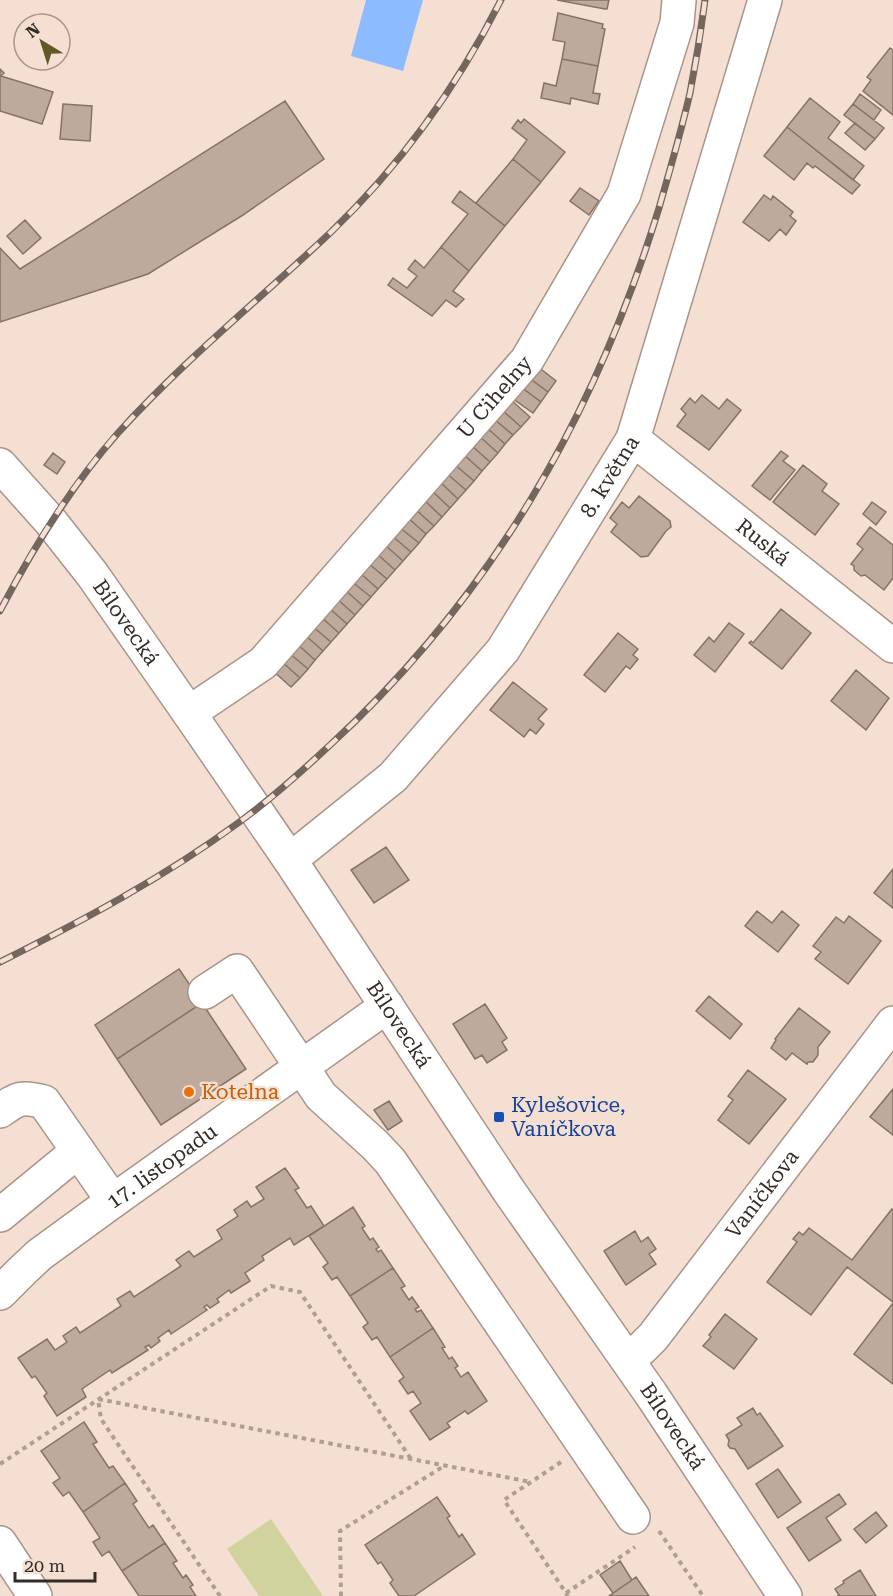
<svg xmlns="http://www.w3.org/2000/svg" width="893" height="1596" font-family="'Roboto Serif',serif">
<rect width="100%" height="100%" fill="#f5dfd2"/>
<path fill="#d1d39e" d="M271 1519 323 1596H259L227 1549Z"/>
<path fill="#8cbcff" d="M366 0H423L403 71 351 56Z"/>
<path fill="#beaa9d" stroke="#857367" stroke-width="1.5" d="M557 0H609L607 9H605Z
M558 13 603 24 602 28 605 29 598 66 562 59 565 42 553 40Z
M890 48 893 50V115L863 91 871 80 867 77Z
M562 59 598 66 593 93 600 94 598 104 571 98 570 104 541 98 544 83 556 86Z
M0 69 4 73 1 76 53 92 42 124 0 111Z
M860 94 881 110 874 120 853 104Z
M810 98 840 122 828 138 864 166 853 180 787 127Z
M285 101 324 159 243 215 148 274 0 322V248L20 269Z
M63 104 92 106 90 141 60 139Z
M853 104 884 128 875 139 844 115Z
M524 119 565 152 541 182 513 159 527 140 512 128 518 120 521 123Z
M855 123 875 139 865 150 845 133Z
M787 127 860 185 852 194 815 166 813 168 807 163 794 180 764 156Z
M513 159 541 182 505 226 476 203Z
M580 188 599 201 589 215 570 201Z
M460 191 505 226 469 271 441 247 468 214 452 202Z
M764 195 771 200 773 196 793 212 790 216 796 221 786 235 780 229 769 241 743 222Z
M25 220 41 238 23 254 7 236Z
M441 247 469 271 453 291 464 299 456 307 446 300 432 316 388 285 393 278 407 288 417 276 408 269 415 260 424 268Z
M537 366 556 381 548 392 528 377Z
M528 377 548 392 541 402 521 387Z
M521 387 541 402 533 413 512 398Z
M702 395 719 409 727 399 741 410 709 450 677 426 686 414 681 409 690 398 695 403Z
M511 400 530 417 521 427 502 410Z
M502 410 521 427 513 435 494 419Z
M494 419 513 435 505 444 486 427Z
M486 427 505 444 498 453 479 436Z
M479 436 498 453 490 462 471 445Z
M471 445 490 462 482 471 463 454Z
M781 451 788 456 783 461 795 470 770 500 752 486Z
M53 453 65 462 57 474 44 465Z
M463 454 482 471 474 481 454 464Z
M454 464 474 481 466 490 446 473Z
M803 465 827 484 822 491 839 504 815 535 773 502Z
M446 473 466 490 458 499 439 481Z
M439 481 458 499 450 508 431 490Z
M431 490 450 508 442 517 423 499Z
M639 496 670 521 671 527 666 531 648 556 641 557 611 532 617 524 610 518 622 502 629 508Z
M423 499 442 517 434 526 415 509Z
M872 502 886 512 876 525 863 514Z
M415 509 434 526 426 534 407 517Z
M407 517 426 534 419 543 399 527Z
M399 527 419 543 411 552 391 535Z
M870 527 893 545V578L884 590 865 575 861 576 854 570V566L851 564 863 549 857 544Z
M391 535 411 552 403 561 384 544Z
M384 544 403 561 395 570 376 553Z
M376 553 395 570 387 579 368 563Z
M368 563 387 579 378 589 359 572Z
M359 572 378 589 371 597 351 581Z
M351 581 371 597 363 606 344 589Z
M344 589 363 606 355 615 336 598Z
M336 598 355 615 347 624 328 607Z
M328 607 347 624 339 633 320 616Z
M781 609 811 633 782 669 749 643 751 641 753 643Z
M320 616 339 633 331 642 312 626Z
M729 623 744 634 715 672 694 655 709 637 714 642Z
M312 626 331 642 323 651 304 634Z
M618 633 638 649 633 655 638 659 630 669 626 666 605 692 584 675Z
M304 634 323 651 315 660 296 643Z
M296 643 315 660 308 669 288 652Z
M288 652 308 669 300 678 281 661Z
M281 661 300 678 291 687 272 670Z
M856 670 889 698 866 730 831 701Z
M513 682 547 709 538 719 544 724 536 734 530 729 524 737 490 710Z
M386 847 409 880 374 903 351 870Z
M893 869V908L874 893Z
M757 911 772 923 782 911 799 925 778 952 745 926Z
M849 916 881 941 848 984 815 959 821 952 813 946 836 917 844 923Z
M179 969 202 1003 117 1059 95 1025Z
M709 996 742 1024 730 1039 696 1011Z
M202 1003 246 1069 161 1125 117 1059Z
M485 1004 507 1038 502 1042 507 1050 487 1063 482 1055 475 1059 453 1024Z
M799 1008 830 1032 818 1047V1055L813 1062H808L807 1064 792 1053 786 1060 771 1048 776 1040 775 1039Z
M748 1070 786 1099 749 1144 718 1120 733 1100 728 1096Z
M893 1089V1135L870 1117Z
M389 1101 402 1121 388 1130 374 1110Z
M285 1168 299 1188 295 1190 307 1208 311 1206 324 1226 294 1245 290 1238 262 1256 264 1260 245 1273 250 1281 231 1293 229 1290 217 1299 219 1302 210 1308 207 1305 204 1307 207 1310 171 1334 169 1330 158 1338 160 1341 151 1348 149 1345 145 1347 148 1350 112 1373 110 1370 82 1389 86 1397 57 1416 44 1396 47 1393 35 1376 32 1378 18 1358 47 1339 55 1350 67 1342 63 1336 76 1327 80 1333 121 1306 117 1299 130 1291 134 1297 181 1266 176 1260 189 1251 194 1257 222 1239 217 1230 238 1216 234 1210 247 1201 251 1207 264 1199 256 1187Z
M353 1207 365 1226 362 1228 370 1240 373 1238 379 1247 376 1249 378 1252 381 1250 393 1268 350 1296 337 1277 332 1280 323 1267 328 1263 309 1236Z
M892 1209 893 1211V1302L847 1267 811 1315 767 1282 797 1242 793 1239 799 1232 803 1235 809 1228 852 1260Z
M635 1231 641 1242 648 1237 656 1249 649 1254 656 1264 626 1285 604 1251Z
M393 1268 405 1286 401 1288 409 1300 412 1297 419 1307 415 1309 417 1312 421 1310 433 1328 390 1357 377 1337 372 1340 363 1327 368 1323 350 1296Z
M893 1303V1384L854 1354Z
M725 1314 757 1339 734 1369 703 1346 711 1337 709 1335Z
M433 1328 445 1347 442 1348 449 1359 452 1357 458 1366 455 1368 461 1377 468 1372 487 1401 468 1414 465 1411 447 1423 450 1427 430 1440 410 1411 421 1403 413 1391 408 1394 399 1381 404 1377 390 1357Z
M753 1408 757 1415 760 1413 783 1446 748 1469 735 1449 730 1448 728 1445 729 1440 726 1435 742 1425 737 1418Z
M84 1422 97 1442 93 1444 109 1468 113 1466 125 1483 83 1512 69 1492 63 1496 53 1483 60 1478 41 1451Z
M778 1469 801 1502 778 1518 756 1484Z
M125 1483 137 1501 133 1504 149 1528 153 1525 165 1543 122 1571 109 1551 102 1556 93 1542 100 1538 83 1512Z
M839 1494 846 1504 826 1518 841 1540 809 1561 787 1528Z
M437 1497 450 1516 447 1518 459 1537 462 1534 475 1554 414 1596H399L390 1583 393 1580 381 1562 378 1564 365 1545Z
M876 1512 887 1526 866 1543 854 1529Z
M165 1543 177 1561 173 1563 183 1578 186 1575 193 1585 190 1587 196 1596H139L122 1571Z
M620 1561 632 1580 613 1593 600 1575Z
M860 1570 876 1596H837L839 1595 835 1589 844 1583 843 1581Z
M636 1577 649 1596H609L632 1580Z"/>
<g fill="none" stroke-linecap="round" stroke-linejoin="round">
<defs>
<g id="minor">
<path id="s1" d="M633 439 893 646"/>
<path id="s2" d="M189 713 263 663 527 360 624 194 677 23 679 0"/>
<path id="s3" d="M290 860 393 777 503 650 633 439 765 0"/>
<path d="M205 992 237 971 321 1096 375 1145 390 1161 633 1517"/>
<path d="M0 1111C18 1098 22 1096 44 1102L113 1201"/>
<path d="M0 1215 78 1151"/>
<path id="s4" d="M0 1293 22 1271 39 1255 113 1201 387 1006"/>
<path id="s5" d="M628 1360 642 1348 653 1337 893 1023"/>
<path d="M0 1543 35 1596"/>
</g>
<g id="major">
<path id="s6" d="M0 465 51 522 92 574 189 713 290 860 509 1191 651 1394 785 1596"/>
</g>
</defs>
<use href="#minor" stroke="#a89488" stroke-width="36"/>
<use href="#major" stroke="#a89488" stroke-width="36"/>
<path stroke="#af9e94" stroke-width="4" stroke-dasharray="4.5 4.5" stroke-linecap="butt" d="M561 1462 504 1500 568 1596
M0 1464 271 1286 300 1292 411 1459
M659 1531 703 1596
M566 1593 635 1547
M220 1596 101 1419 98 1399 531 1482
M341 1596 340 1531 444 1466"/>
<use href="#minor" stroke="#fff" stroke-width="33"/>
<use href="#major" stroke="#fff" stroke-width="33"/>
<defs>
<path id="rail" d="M0 611C33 548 70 487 118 433 183 361 259 300 330 233 400 166 457 87 501 0
M0 962C82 921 163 878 238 823 270 800 300 773 329 746 491 597 595 417 659 208 670 170 681 132 690 93 696 62 701 31 705 0"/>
</defs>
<use href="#rail" stroke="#73665f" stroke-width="7"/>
<use href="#rail" stroke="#f5dfd2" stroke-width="4.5" stroke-dasharray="14" stroke-linecap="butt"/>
</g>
<circle fill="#e8710a" stroke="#f5dfd2" stroke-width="2" cx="189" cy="1092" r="6"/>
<rect fill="#1a4fb4" stroke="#f5dfd2" stroke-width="2" x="493" y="1111" width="12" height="12" rx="3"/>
<g text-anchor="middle" stroke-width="4.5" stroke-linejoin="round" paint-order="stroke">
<g font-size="21" fill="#342c27" stroke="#f5dfd2">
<text dy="7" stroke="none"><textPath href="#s2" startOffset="442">U Cihelny</textPath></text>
<text dy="7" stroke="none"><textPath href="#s3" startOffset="504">8. května</textPath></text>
<text dy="7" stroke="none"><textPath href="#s1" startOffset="166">Ruská</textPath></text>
<text dy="7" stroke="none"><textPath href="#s6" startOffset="202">Bílovecká</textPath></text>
<text dy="7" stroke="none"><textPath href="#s6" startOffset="688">Bílovecká</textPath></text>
<text dy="7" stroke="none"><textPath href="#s4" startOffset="206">17. listopadu</textPath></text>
<text dy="7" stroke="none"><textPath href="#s5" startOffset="214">Vaníčkova</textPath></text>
<text dy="7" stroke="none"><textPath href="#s6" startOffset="1174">Bílovecká</textPath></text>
</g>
<g font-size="21" fill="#c56008" stroke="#f5dfd2" text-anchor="start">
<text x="201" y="1099">Kotelna</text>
</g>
<g font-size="21" fill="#164399" stroke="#f5dfd2" text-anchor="start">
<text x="511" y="1112">Kylešovice,<tspan x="511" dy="24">Vaníčkova</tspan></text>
</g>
</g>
<g transform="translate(42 42) rotate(322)"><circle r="28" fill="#f5dfd2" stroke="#a8978e" stroke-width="1.5"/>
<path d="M0-4.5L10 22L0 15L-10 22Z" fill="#605925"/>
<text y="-9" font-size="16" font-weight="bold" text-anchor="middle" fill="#342c27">N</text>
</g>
<path d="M15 1572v9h80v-9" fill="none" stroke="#342c27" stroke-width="3"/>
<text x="24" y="1572" font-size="18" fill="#342c27" stroke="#f5dfd2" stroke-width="4.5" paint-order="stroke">20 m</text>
</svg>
